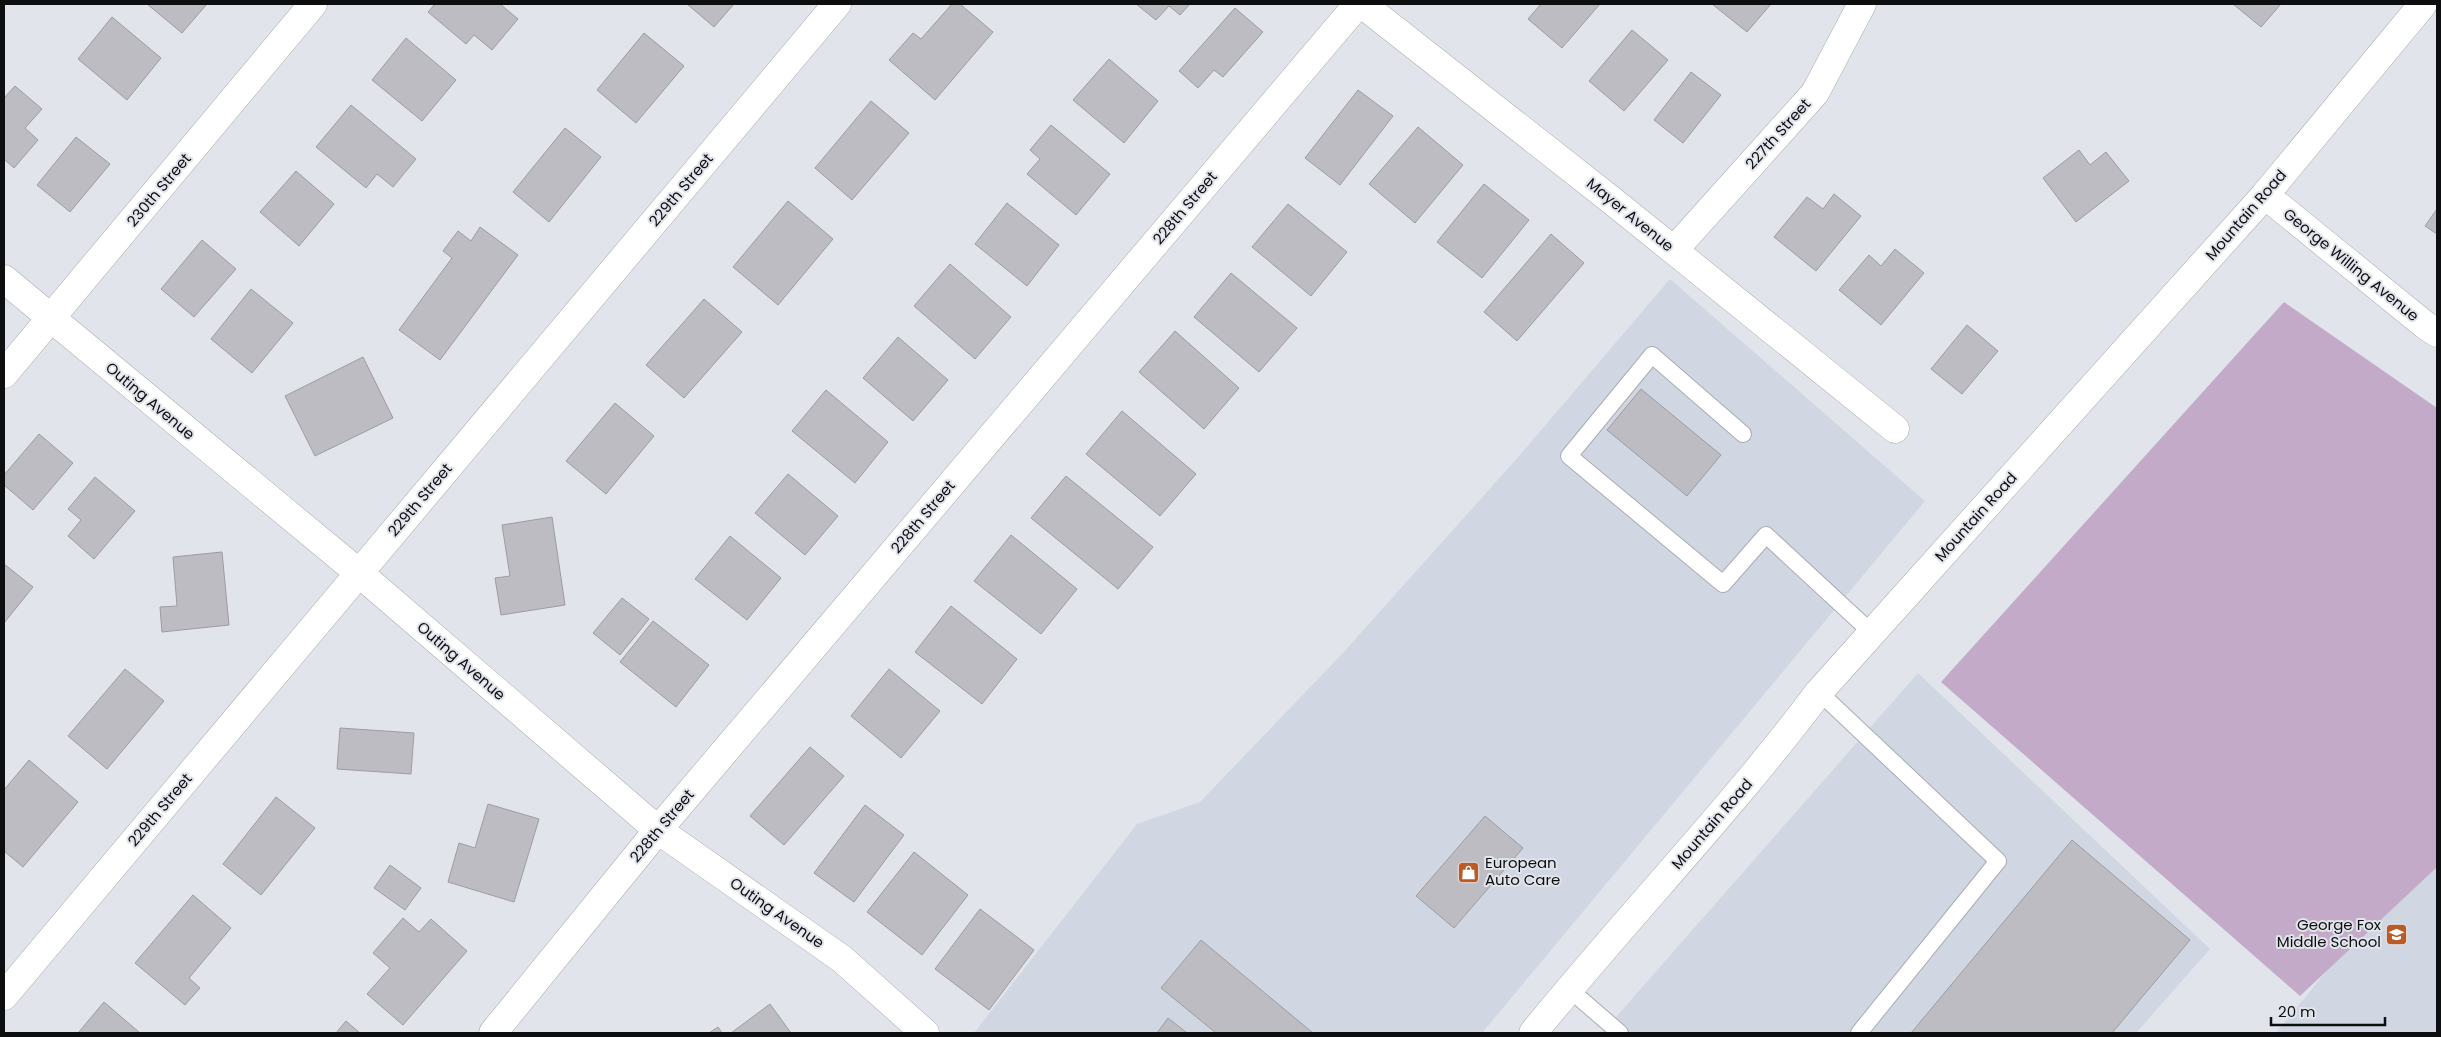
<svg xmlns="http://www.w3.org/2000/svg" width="2441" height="1037" font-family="Poppins,sans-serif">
<rect width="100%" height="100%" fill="#e1e4ea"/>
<path fill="#d0d7e3" d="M1670 279 1925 501 1482 1033H974L1137 824 1200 802 1342 654 1520 455Z
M1918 673 2210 949 2136 1033H1602Z
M2437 835V1033H2276Z"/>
<path fill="#c2aac8" d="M2284 302 2437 408V867L2300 996 1941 682Z"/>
<path fill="#bdbcc2" stroke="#9c9ca2" d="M147 4H207L182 33Z
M435 4H500L518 19 492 50 474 35 466 44 428 12Z
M687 4H734L714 27Z
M952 4H960L993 32 935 100 889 60 913 33 921 39Z
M1136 4H1190L1180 15 1169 6 1156 20Z
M1541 4H1600L1562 48 1528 19Z
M1712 4H1771L1747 32Z
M2233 4H2281L2261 27Z
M1235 8 1263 32 1223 77 1214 70 1198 88 1179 71Z
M112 17 161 58 127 100 78 59Z
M1632 30 1668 60 1624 111 1589 81Z
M644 33 684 66 636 123 597 90Z
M406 38 456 80 422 121 372 80Z
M1109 59 1158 101 1124 143 1073 100Z
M1691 72 1721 95 1683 143 1654 120Z
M15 86 42 109 25 128 38 140 14 168 4 159V98Z
M1358 90 1393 116 1340 185 1305 158Z
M871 101 909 133 852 200 815 168Z
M351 105 416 159 393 187 377 174 366 188 316 147Z
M1051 125 1110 174 1076 215 1027 174 1040 159 1030 150Z
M1418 127 1463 165 1415 223 1369 184Z
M565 128 601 157 549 222 513 192Z
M76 137 110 164 70 212 37 185Z
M2079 150 2090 165 2106 152 2129 181 2076 222 2043 178Z
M296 171 334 204 299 246 260 212Z
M1484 184 1529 220 1482 278 1437 242Z
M1834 194 1861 216 1816 271 1774 237 1807 197 1823 209Z
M788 201 833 239 778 305 733 267Z
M1007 203 1059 245 1027 286 975 244Z
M1288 204 1347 252 1311 296 1252 247Z
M2437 209V234L2425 226Z
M480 227 518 255 440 360 399 330 452 258 443 251 458 231 471 241Z
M1551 234 1584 263 1517 341 1484 312Z
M202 240 236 269 194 317 161 289Z
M1895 249 1924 273 1881 325 1839 290 1869 255 1881 266Z
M950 264 1011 317 975 359 914 306Z
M1231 273 1297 328 1259 372 1194 317Z
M251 289 293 323 252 373 211 339Z
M704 299 742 332 684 398 646 365Z
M1967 325 1998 351 1962 394 1931 369Z
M1175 331 1239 388 1204 429 1139 372Z
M898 337 948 380 913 421 863 378Z
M363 357 393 418 315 456 285 396Z
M1641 389 1721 455 1687 496 1607 430Z
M826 390 888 442 855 483 792 431Z
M615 403 654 436 606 494 566 461Z
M1122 411 1196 474 1160 516 1086 454Z
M39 434 73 463 33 510 4 485V475Z
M788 474 838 516 805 555 755 513Z
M1066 476 1153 547 1118 589 1031 518Z
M95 477 135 511 94 559 68 536 81 520 68 509Z
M552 517 565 605 501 615 495 578 510 576 502 525Z
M1011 535 1077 589 1041 634 974 581Z
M730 536 781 578 747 620 695 579Z
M222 552 229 625 162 632 160 607 177 606 173 557Z
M4 564 33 587 4 623Z
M622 598 649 619 620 655 593 633Z
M951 606 1017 659 982 704 915 652Z
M653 621 709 665 676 707 620 662Z
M125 669 164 701 107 769 68 736Z
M889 669 940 711 901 758 851 716Z
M340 728 414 733 411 774 337 769Z
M810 747 844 776 784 845 750 816Z
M29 760 78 802 23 867 4 851V790Z
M276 797 315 828 261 895 223 864Z
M488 804 539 819 514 902 448 882 459 843 475 848Z
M865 805 904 835 854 902 814 873Z
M1485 816 1523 848 1454 928 1416 896Z
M2072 840 2190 940 2112 1033H1911Z
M914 852 968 895 922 955 867 912Z
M390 865 421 888 405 910 374 888Z
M193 895 231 928 189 978 200 988 185 1005 135 963Z
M980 909 1034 950 989 1010 935 969Z
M403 918 419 932 431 919 467 951 403 1025 367 994 390 968 373 953Z
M1201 940 1313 1033H1216L1161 988Z
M104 1002 140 1033H78Z
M770 1004 791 1033H731Z
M1168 1018 1187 1033H1157Z
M346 1021 360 1033H336Z
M718 1027 722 1033H709Z"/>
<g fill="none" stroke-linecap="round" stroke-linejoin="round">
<defs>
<path id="service" d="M1743 434 1652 355 1569 456 1723 584 1766 535 1872 633
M1819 692 1998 861 1859 1033
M1569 989 1620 1033"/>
<path id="minor" d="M1362 4 1615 203 1895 429
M2265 195 2425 325 2437 333
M1674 250 1815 93 1862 4
M4 279 359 573 658 830 842 959 925 1033
M4 374 313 4
M4 996 837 4
M493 1033 658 830 1358 4"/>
<path id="secondary" d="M1533 1033C1626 918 1730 811 1819 692L2265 195 2423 4"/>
</defs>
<use href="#service" stroke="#a9acb1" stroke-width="18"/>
<use href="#minor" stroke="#a9acb1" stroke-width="29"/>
<use href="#secondary" stroke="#a9acb1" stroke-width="29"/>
<use href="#service" stroke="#fff" stroke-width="16"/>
<use href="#minor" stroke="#fff" stroke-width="28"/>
<use href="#secondary" stroke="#fff" stroke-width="28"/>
</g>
<defs>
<symbol id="shop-square" viewBox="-11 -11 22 22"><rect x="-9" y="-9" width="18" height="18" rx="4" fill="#bd5922" stroke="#e1e4ea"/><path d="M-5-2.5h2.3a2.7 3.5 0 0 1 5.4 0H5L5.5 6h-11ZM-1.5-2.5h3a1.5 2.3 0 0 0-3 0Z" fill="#fff"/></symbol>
<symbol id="school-square" viewBox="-11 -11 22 22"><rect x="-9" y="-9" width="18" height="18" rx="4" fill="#bd5922" stroke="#e1e4ea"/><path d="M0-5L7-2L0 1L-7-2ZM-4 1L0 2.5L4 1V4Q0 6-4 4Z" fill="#fff"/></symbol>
</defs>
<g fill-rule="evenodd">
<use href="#shop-square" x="1456" y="860" width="25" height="25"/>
<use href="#school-square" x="2384" y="922" width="25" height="25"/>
</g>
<g text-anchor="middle" stroke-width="4" stroke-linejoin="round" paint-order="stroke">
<g font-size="15" fill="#0d0e10" stroke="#e1e4ea">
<text transform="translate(1778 134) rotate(-48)" y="5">227th Street</text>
<text transform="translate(159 190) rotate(-50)" y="5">230th Street</text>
<text transform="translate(681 190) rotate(-50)" y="5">229th Street</text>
<text transform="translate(1185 208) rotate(-50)" y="5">228th Street</text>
<text transform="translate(1630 215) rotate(39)" y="5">Mayer Avenue</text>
<text transform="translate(2246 215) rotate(-49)" y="5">Mountain Road</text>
<text transform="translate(2351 265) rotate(39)" y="5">George Willing Avenue</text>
<text transform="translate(150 401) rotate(40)" y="5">Outing Avenue</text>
<text transform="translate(420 500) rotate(-50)" y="5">229th Street</text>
<text transform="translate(923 517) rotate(-50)" y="5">228th Street</text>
<text transform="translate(1976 517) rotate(-48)" y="5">Mountain Road</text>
<text transform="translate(461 661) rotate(41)" y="5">Outing Avenue</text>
<text transform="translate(160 810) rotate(-50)" y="5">229th Street</text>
<text transform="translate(1712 824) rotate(-49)" y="5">Mountain Road</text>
<text transform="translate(662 826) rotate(-50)" y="5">228th Street</text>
<text transform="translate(777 913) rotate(35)" y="5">Outing Avenue</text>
</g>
<g font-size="15" fill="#0d0e10" stroke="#e1e4ea" text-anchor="start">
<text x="1485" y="868">European<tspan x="1485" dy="17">Auto Care</tspan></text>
<text x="2381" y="930" text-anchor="end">George Fox<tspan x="2381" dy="17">Middle School</tspan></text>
</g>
</g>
<rect width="2441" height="1037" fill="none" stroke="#0d0e10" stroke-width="10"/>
<path d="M2271 1017v8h114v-8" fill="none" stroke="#0d0e10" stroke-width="2.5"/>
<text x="2278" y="1017" font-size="15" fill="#0d0e10" stroke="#e1e4ea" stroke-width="4" paint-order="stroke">20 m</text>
</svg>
